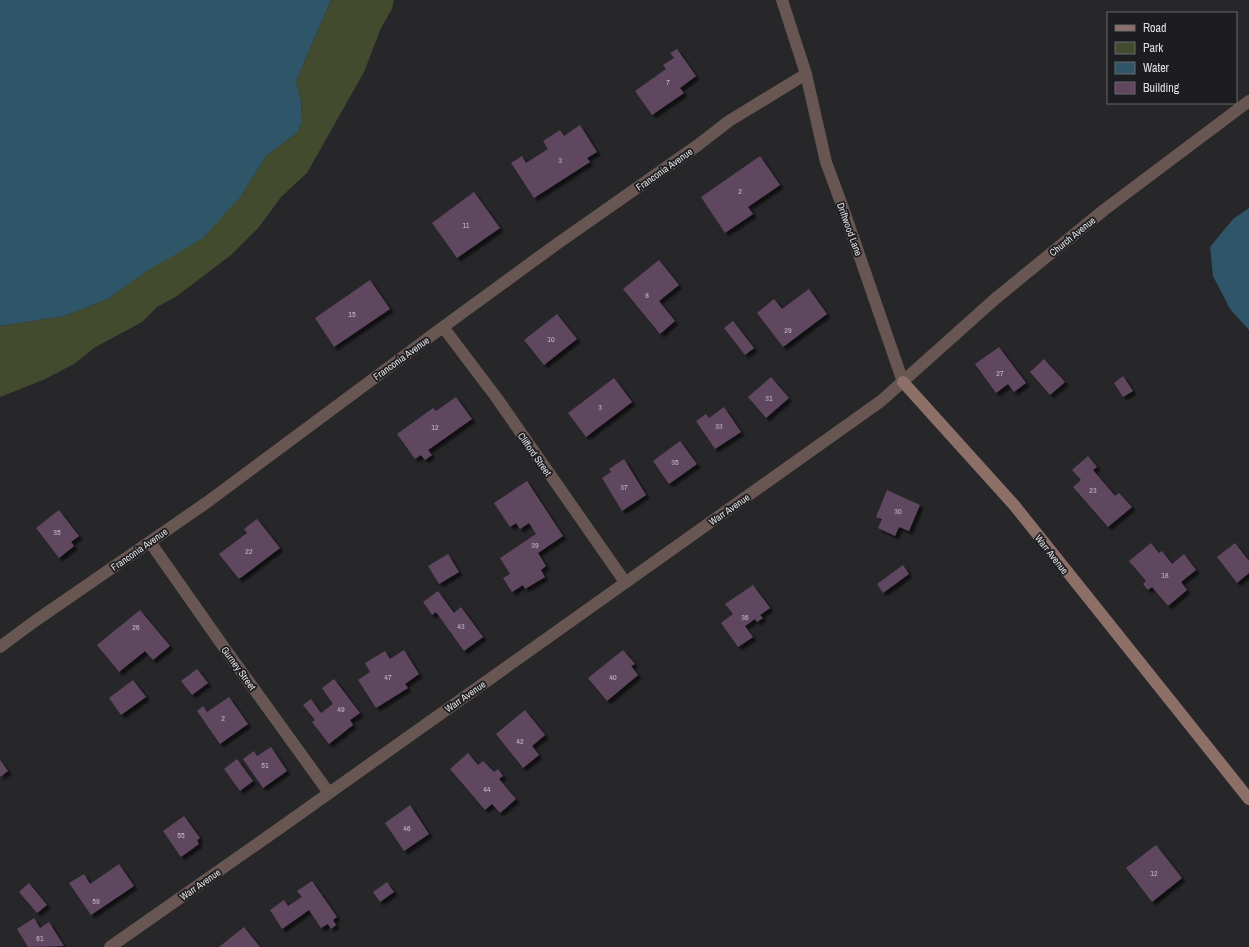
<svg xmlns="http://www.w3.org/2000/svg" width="1249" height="947" font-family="'Archivo Narrow',sans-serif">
<defs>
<filter id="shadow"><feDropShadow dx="3.5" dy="3.5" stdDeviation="1" flood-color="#0009"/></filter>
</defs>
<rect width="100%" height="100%" fill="#272629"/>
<path fill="#434b2f" d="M331 0H394L392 9 381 28 364 72 307 173 281 197 259 227 231 255 177 296 157 307 142 322 94 348 74 364 43 380 0 397V326L64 316 108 299 147 271 241 196 266 156 298 132 302 122 301 101 296 81Z"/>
<path fill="#2e5568" d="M0 0H331L296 81 301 101 302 122 298 132 266 156 241 196 203 238 147 271 108 299 64 316 0 326Z
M1249 208V330L1230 309 1213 276 1210 247 1233 219Z"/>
<path fill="#604660" filter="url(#shadow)" d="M677 49 696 76 680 88 684 93 652 115 635 91 666 69 663 65 674 58 670 53Z
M580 125 597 152 587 158 590 162 534 198 511 163 522 156 526 163 548 149 543 141 560 130 564 136Z
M760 156 780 185 748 207 753 214 725 233 701 197Z
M474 192 500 228 457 258 432 223Z
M659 260 679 285 659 301 675 321 660 334 623 289Z
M370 280 390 309 334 347 315 318Z
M809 289 827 314 783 347 757 313 774 299 782 309Z
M557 314 577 339 544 365 524 340Z
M733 321 754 348 745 355 724 328Z
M999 347 1026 383 1014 392 1008 384 996 393 975 364Z
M1044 359 1065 382 1050 395 1030 372Z
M1123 376 1133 391 1123 397 1114 383Z
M771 377 789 398 766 418 748 397Z
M614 378 632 402 586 437 568 413Z
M456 397 472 419 428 450 432 455 425 460 421 455 415 459 397 434 433 408 436 411Z
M724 407 741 432 715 449 696 421 706 414 709 418Z
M680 441 697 464 669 484 653 461Z
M1088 456 1097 467 1093 470 1115 496 1119 493 1132 507 1108 527 1073 487 1081 480 1072 470Z
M624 459 646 495 622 511 602 478 611 472 609 469Z
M527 481 563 536 538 553 546 566 541 570 545 577 525 589 523 585 512 592 503 578 510 574 500 558 536 534 529 523 520 529 516 523 510 527 494 503Z
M887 490 920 505 909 531 899 527 895 536 878 528 882 519 876 517Z
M59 510 79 536 71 542 74 546 59 558 36 528Z
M257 519 280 548 239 579 219 554 247 533 244 529Z
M1151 543 1159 553 1162 551 1172 564 1184 554 1196 570 1181 582 1187 590 1168 606 1152 587 1148 590 1143 584 1146 581 1129 561Z
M1235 543 1249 561V573L1237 583 1217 557Z
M448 554 459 572 439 584 428 566Z
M903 565 909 574 883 593 877 584Z
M753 585 770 608 760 615 763 618 757 622 755 619 745 626 753 637 738 647 721 623 733 614 725 604Z
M438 591 454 613 461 607 483 637 464 651 436 612 432 615 423 602Z
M140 610 170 646 153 660 145 651 119 672 97 645Z
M404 650 419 674 405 684 408 688 376 708 358 680 370 672 365 663 385 651 390 659Z
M623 650 635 664 631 666 638 675 607 701 588 678Z
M197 669 208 683 192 695 181 681Z
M334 679 360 713 350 720 353 725 329 744 312 722 315 720 303 705 311 699 321 713 333 704 322 688Z
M133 680 146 697 121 715 109 698Z
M229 697 248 724 220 744 197 711 203 706 207 712Z
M525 710 545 735 532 746 539 755 523 768 496 734Z
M271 747 287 771 263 788 243 759 254 751 257 756Z
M468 753 478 765 483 761 494 772 498 769 503 776 499 779 516 799 500 813 492 804 485 810 450 769Z
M237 759 253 781 240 791 224 769Z
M0 760 8 771 0 777Z
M410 805 429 834 404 851 385 823Z
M184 816 200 838 197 840 199 844 181 857 163 831Z
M1156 845 1182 878 1152 902 1126 868Z
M119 864 134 886 91 915 69 883 84 874 90 884Z
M312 881 337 917 333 920 336 925 331 929 328 924 321 928 309 910 282 929 270 910 284 900 288 906 302 897 297 891Z
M387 882 394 892 380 902 373 892Z
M29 883 47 905 37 913 19 892Z
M34 918 40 928 49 922 64 946 28 947 17 929Z
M244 927 260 947H219Z"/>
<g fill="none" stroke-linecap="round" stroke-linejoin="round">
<path stroke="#675651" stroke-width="12" d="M782 0 806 74 826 162 843 208 903 382
M443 327 496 397 625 582
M150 542 223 646 329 793
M0 647 35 621 206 503 443 327 554 246 698 145 729 121 806 74
M110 947 287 823 881 401 995 299 1104 210 1249 101"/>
<path stroke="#8c7068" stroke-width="12" d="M903 382 1014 505 1249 799"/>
</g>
<g text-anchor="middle" stroke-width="3.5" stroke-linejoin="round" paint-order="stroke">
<g font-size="8" fill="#c0bac2">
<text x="668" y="85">7</text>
<text x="560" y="163">3</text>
<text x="740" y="194">2</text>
<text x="466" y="228">11</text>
<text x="647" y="298">8</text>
<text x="352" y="317">15</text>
<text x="788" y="333">29</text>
<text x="551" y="342">10</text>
<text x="1000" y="376">27</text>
<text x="769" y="401">31</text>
<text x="600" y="410">3</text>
<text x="719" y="429">33</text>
<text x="435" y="430">12</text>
<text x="675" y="465">35</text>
<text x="624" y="490">37</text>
<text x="1093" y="493">23</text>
<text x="898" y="514">30</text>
<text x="57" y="535">35</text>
<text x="535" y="548">39</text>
<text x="249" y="554">22</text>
<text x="1165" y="578">18</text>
<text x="745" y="620">36</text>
<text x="461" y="629">43</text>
<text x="136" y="630">26</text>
<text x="388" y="680">47</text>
<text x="613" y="680">40</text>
<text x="341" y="712">49</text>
<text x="223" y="721">2</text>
<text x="520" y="744">42</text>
<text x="265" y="768">51</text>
<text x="487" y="792">44</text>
<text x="407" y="831">46</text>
<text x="181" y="838">55</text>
<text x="1154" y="876">12</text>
<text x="96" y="904">59</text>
<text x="40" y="941">61</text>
</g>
<g font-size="10" fill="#e0e0e2" stroke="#1d1c20">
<text transform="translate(664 169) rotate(-35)" y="4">Franconia Avenue</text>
<text transform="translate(850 229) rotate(70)" y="4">Driftwood Lane</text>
<text transform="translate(1072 236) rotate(-39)" y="4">Church Avenue</text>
<text transform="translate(401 358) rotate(-36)" y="4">Franconia Avenue</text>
<text transform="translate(535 454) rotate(55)" y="4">Clifford Street</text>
<text transform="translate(729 509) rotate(-35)" y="4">Warr Avenue</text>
<text transform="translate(139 549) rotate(-35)" y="4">Franconia Avenue</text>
<text transform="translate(1052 554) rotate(52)" y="4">Warr Avenue</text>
<text transform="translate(239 668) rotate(54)" y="4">Gurney Street</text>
<text transform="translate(465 696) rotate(-35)" y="4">Warr Avenue</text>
<text transform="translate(200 884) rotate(-35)" y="4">Warr Avenue</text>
</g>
</g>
<rect x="1107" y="12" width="130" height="92" fill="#1d1c20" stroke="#6b6a6e"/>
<rect x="1115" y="25" width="20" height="6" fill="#8c7068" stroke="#6b6a6e"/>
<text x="1143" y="32" font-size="12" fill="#e0e0e2">Road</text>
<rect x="1115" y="42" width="20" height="12" fill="#434b2f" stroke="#6b6a6e"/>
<text x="1143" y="52" font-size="12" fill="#e0e0e2">Park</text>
<rect x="1115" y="62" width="20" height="12" fill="#2e5568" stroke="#6b6a6e"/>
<text x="1143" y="72" font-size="12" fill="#e0e0e2">Water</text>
<rect x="1115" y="82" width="20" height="12" fill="#604660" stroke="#6b6a6e"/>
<text x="1143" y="92" font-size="12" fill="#e0e0e2">Building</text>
</svg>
